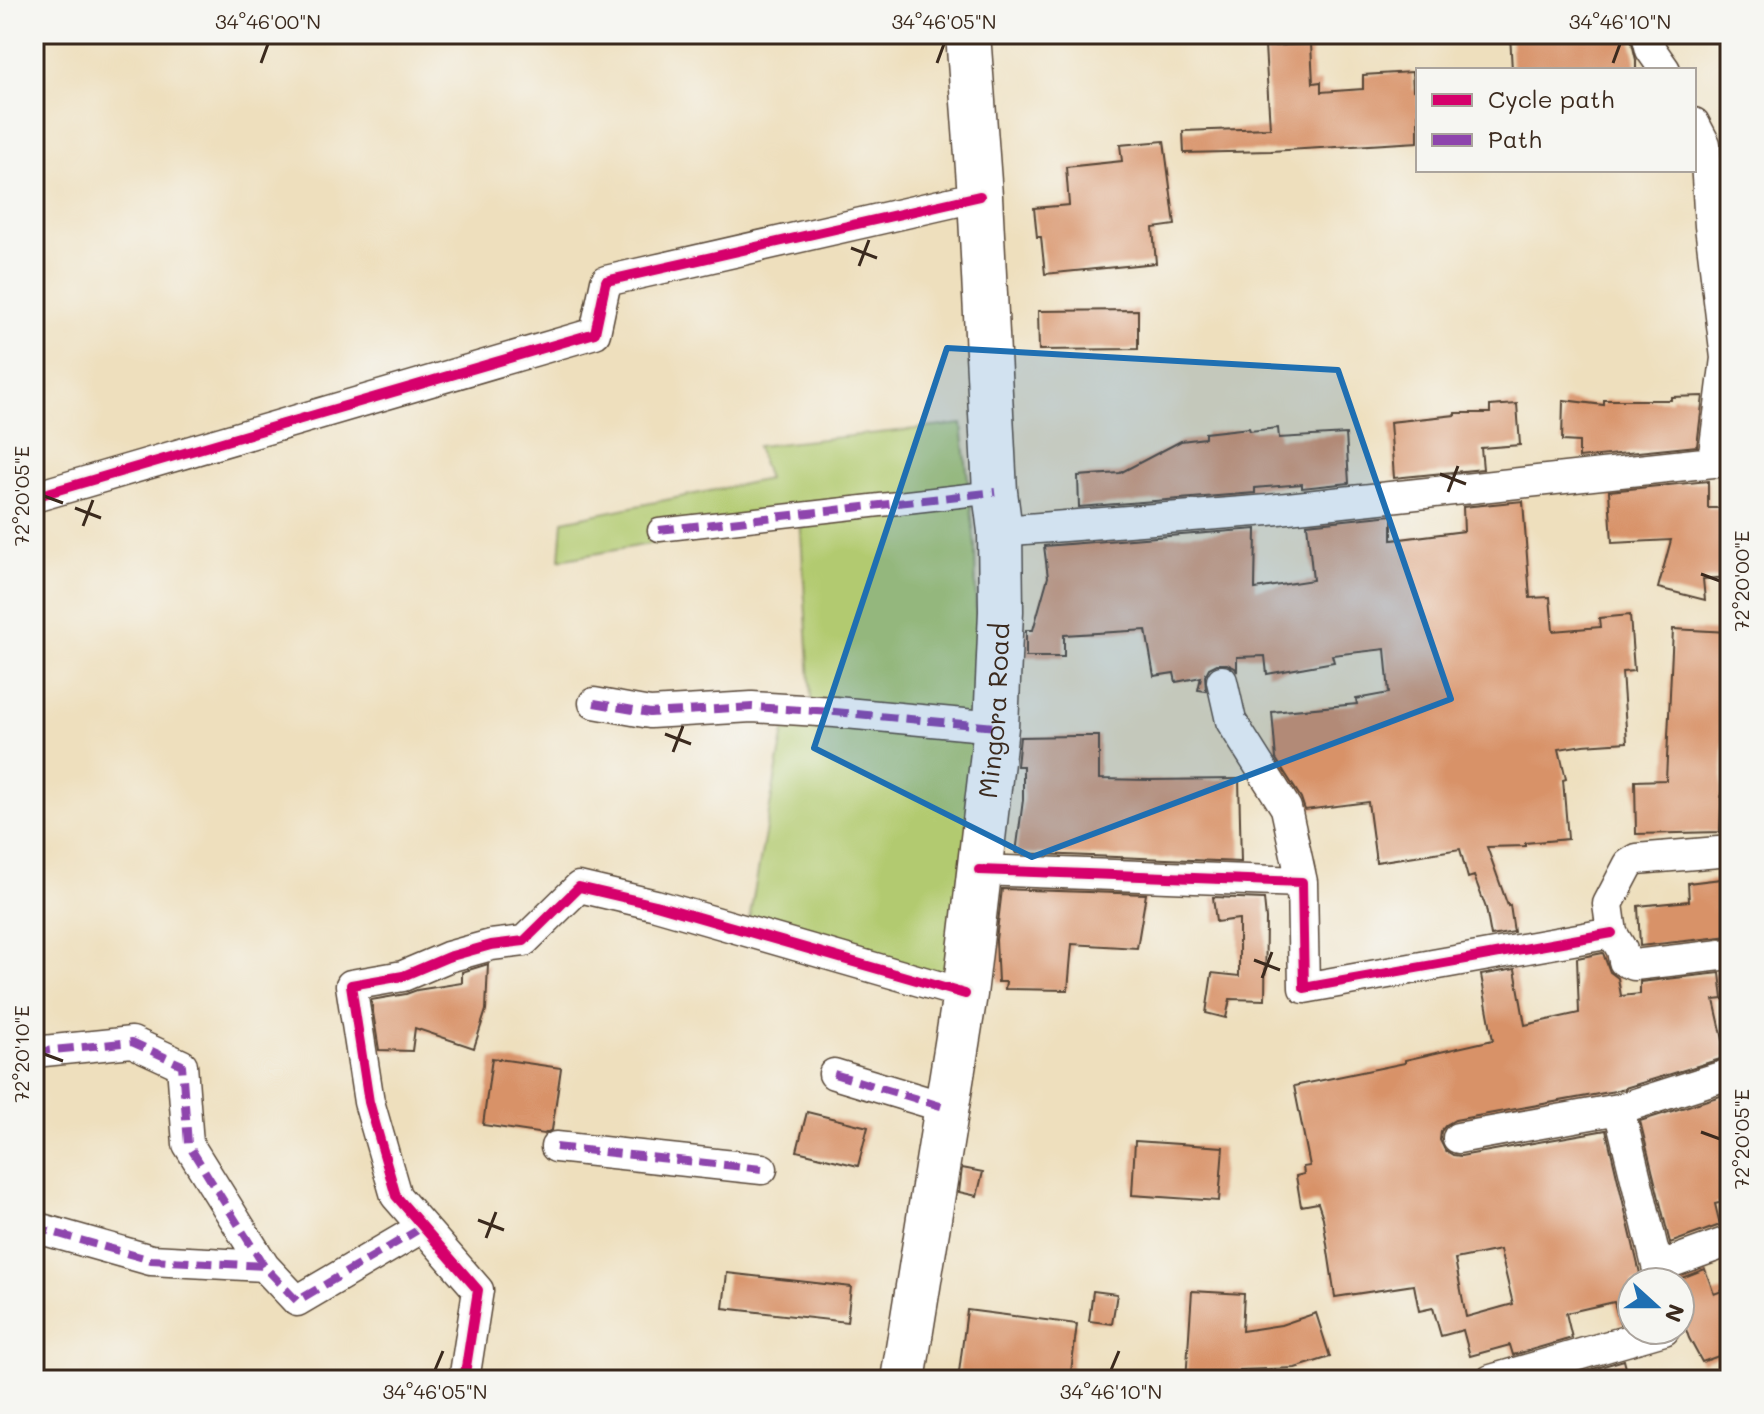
<svg xmlns="http://www.w3.org/2000/svg" width="1764" height="1414" font-family="Mali,sans-serif">
<rect width="100%" height="100%" fill="#f6f6f2"/>
<filter id="ink" filterUnits="userSpaceOnUse"><feTurbulence type="fractalNoise" baseFrequency=".0125" numOctaves="2"/><feDisplacementMap in="SourceGraphic" scale="16" xChannelSelector="R" yChannelSelector="G"/><feConvolveMatrix kernelMatrix="1 2 1 2 8 2 1 2 1" color-interpolation-filters="sRGB"/></filter>
<filter id="wash" filterUnits="userSpaceOnUse"><feTurbulence type="fractalNoise" baseFrequency=".006" numOctaves="4" result="noise"/><feDisplacementMap in="SourceGraphic" scale="32" xChannelSelector="R" yChannelSelector="G"/><feGaussianBlur stdDeviation="1.8" result="paint"/><feColorMatrix in="noise" values="0 0 0 0 0 0 0 0 0 0 0 0 0 0 0 0 0 1.4 0 .05"/><feComposite in="paint" operator="in"/></filter>
<g filter="url(#wash)">
<rect width="100%" height="100%" fill="#eedfbd"/>
<path fill="#b2ca70" stroke="#767a47" stroke-width="2" d="M962 424 975 546 976 609 981 640 965 994 748 925 785 726 812 715 800 517 560 560 563 521 768 479 757 446Z"/>
<g id="blocks">
<path fill="#d89268" fill-rule="evenodd" d="M1510 34H1630L1636 60V70H1512Z
M1311 44 1313 83 1321 82V92L1363 89V75L1412 72 1413 90 1418 89V142L1271 151 1184 153 1183 131 1270 128 1265 46Z
M1164 141 1175 225 1153 228 1156 263 1045 274 1041 237H1037L1034 208 1069 205 1066 167 1122 161 1120 145Z
M1138 310V349L1039 350 1038 311Z
M1703 396 1697 446 1579 458V442L1562 441 1563 400 1604 405V400H1671V397Z
M1517 404 1520 445 1481 448 1483 469 1394 478 1390 422 1455 415V413H1490V406Z
M1249 428 1250 431 1278 428 1279 438 1346 434 1349 483 1302 488V484L1255 488V493L1079 507 1078 476 1120 473 1181 441 1205 438V433Z
M1708 481V508H1730V577L1703 579 1705 600 1658 588 1671 540 1612 543 1609 491Z
M1523 501 1530 598 1550 597 1553 631 1600 627 1599 618 1630 615 1634 671 1622 672 1627 742 1583 745 1559 749 1566 779 1563 780 1568 839 1525 843V846L1487 847 1508 906 1510 905 1514 932 1491 936 1486 908 1474 876 1468 878 1460 849 1376 862 1368 802 1305 810 1301 798 1276 759 1272 712 1357 704 1356 699 1389 693 1385 649 1332 655 1334 662 1267 674 1265 656 1237 657V672L1235 668 1227 664H1217L1209 668 1205 676 1206 691 1198 690 1201 677 1176 682 1174 673 1154 676 1146 630 1064 635V657H1026V630H1033L1048 577 1044 546 1256 529 1255 589 1313 580 1307 524 1392 515V540L1464 531 1463 507Z
M1673 629 1728 632 1720 832 1636 834 1635 781 1666 780Z
M1075 736H1099V779L1149 780 1239 779 1241 862 1016 853 1023 800V766H1017L1020 737Z
M1730 878V936L1640 946 1638 906 1689 901 1688 883Z
M1002 889 1146 894 1137 948 1072 944 1068 990 1005 989 1006 982H998L996 940Z
M1213 897 1264 899 1266 919 1265 1000 1230 999 1226 1018 1206 1013 1212 973 1239 976V919L1216 922Z
M1603 953 1610 972 1618 978 1621 996 1640 994V982L1720 973 1723 999 1714 1000 1727 1057 1615 1091 1455 1120 1446 1125 1441 1131 1440 1140 1445 1150 1453 1155 1461 1156 1606 1130 1642 1282H1632V1321L1620 1324 1614 1302 1566 1313 1572 1338 1513 1355 1510 1345 1470 1356 1463 1330 1441 1336 1433 1308 1419 1311 1414 1285 1335 1297 1323 1218 1318 1203 1301 1206 1296 1176 1304 1174 1303 1167 1310 1166 1294 1086 1405 1063V1060L1493 1040 1481 975 1515 969 1525 1025 1579 1013 1577 958ZM1500 1250 1513 1304 1466 1317 1455 1259Z
M488 964 486 1010 474 1048 415 1028 412 1051 379 1050 371 1000 406 994 417 990 462 983V972Z
M492 1058 561 1068 552 1130 544 1134 483 1125Z
M1730 1093V1200L1715 1204 1720 1225 1670 1243 1640 1121Z
M807 1112 868 1127 858 1166 797 1151Z
M1135 1141 1223 1147 1219 1201 1132 1195Z
M962 1168 983 1172 977 1196 959 1192Z
M1705 1269 1714 1294 1730 1288V1352L1702 1362 1689 1338 1680 1312 1679 1279Z
M727 1273 851 1287 847 1322 723 1308Z
M1093 1291 1117 1294 1112 1324 1089 1321Z
M1192 1291 1244 1294 1242 1331 1281 1325 1316 1313 1330 1357 1295 1368 1240 1370 1239 1380H1186Z
M967 1310 1077 1324 1070 1380H958Z
M1624 1360 1629 1380H1556Z"/>
</g>
</g>
<g filter="url(#ink)">
<use href="#blocks" fill-opacity="0" stroke="#564536" stroke-width="2"/>
<g fill="none" stroke-linecap="round" stroke-linejoin="round">
<defs>
<path id="pedestrian" d="M659 530 995 492"/>
<path id="minor" d="M1647 34 1651 50 1665 70
M1694 123 1705 144 1710 226 1726 358 1713 462
M34 497 595 333 606 281 980 196
M1000 531 1269 510 1713 462H1730
M1222 681 1231 721 1286 808 1302 882
M594 703 650 713 752 707 835 712 996 727
M1730 851 1637 859 1629 864 1608 904 1612 933 1622 950 1624 961 1634 965 1730 954
M979 870 1302 882 1304 988 1612 933
M34 1052 132 1042 182 1065 188 1144 264 1266 297 1301 423 1227
M834 1074 947 1108
M1619 1109 1661 1282
M1458 1138 1619 1109 1730 1074
M556 1147 762 1169
M34 1227 151 1260 264 1266
M1658 1267 1730 1241
M464 1380 478 1290 396 1196 369 1102 351 985 403 976 448 957 491 945 524 941 579 887 656 905 965 994
M1491 1380 1664 1330"/>
<g id="primary">
<path id="s1" d="M903 1380 965 994 996 727 1001 611 1000 531 995 492 980 196 968 34"/>
</g>
</defs>
<use href="#pedestrian" stroke="#564536" stroke-width="25"/>
<use href="#minor" stroke="#564536" stroke-width="33"/>
<use href="#primary" stroke="#564536" stroke-width="47"/>
<use href="#pedestrian" stroke="#fff" stroke-width="22"/>
<use href="#minor" stroke="#fff" stroke-width="30"/>
<use href="#primary" stroke="#fff" stroke-width="44"/>
<path stroke="#8e44ad" stroke-width="8" stroke-dasharray="16 8" stroke-linecap="butt" d="M659 530 995 492
M594 703 650 713 752 707 835 712 996 727
M34 1052 132 1042 182 1065 188 1144 264 1266 297 1301 423 1227
M834 1074 947 1108
M556 1147 762 1169
M34 1227 151 1260 264 1266"/>
<defs>
<path id="cycleway" d="M34 497 595 333 606 281 980 196
M979 870 1302 882 1304 988 1612 933
M464 1380 478 1290 396 1196 369 1102 351 985 403 976 448 957 491 945 524 941 579 887 656 905 965 994"/>
</defs>
<use href="#cycleway" stroke="#f6f6f2" stroke-width="15"/>
<use href="#cycleway" stroke="#d6006c" stroke-width="10"/>
</g>
</g>
<path fill="#1f6fb2" fill-opacity="0.2" stroke="#1f6fb2" stroke-width="6" stroke-linejoin="round" d="M947 348 1338 370 1451 699 1032 857 814 748Z"/>
<path fill="none" stroke="#3b2a1e" stroke-width="3" d="M261 63 268 44M937 63 944 44M1613 63 1620 44M851 248 877 258M859 266 869 240M1440 474 1466 484M1448 492 1458 466M44 496 63 503M75 508 101 518M83 526 93 500M1701 574 1720 581M665 734 691 744M673 752 683 726M1254 960 1280 970M1262 978 1272 952M44 1054 63 1061M1701 1132 1720 1139M478 1220 504 1230M486 1238 496 1212M435 1370 443 1351M1111 1370 1119 1351"/>
<g text-anchor="middle" stroke-width="6" stroke-linejoin="round" paint-order="stroke">
<g font-size="26" fill="#3b2a1e" stroke="#f6f6f2">
<text dy="9" stroke="none"><textPath href="#s1" startOffset="676">Mingora Road</textPath></text>
</g>
</g>
<rect width="1764" height="1414" fill="none" stroke="#f6f6f2" stroke-width="88"/>
<rect x="1416" y="68" width="280" height="104" fill="#f6f6f2" stroke="#aba49d" stroke-width="2"/>
<rect x="1432" y="94" width="40" height="12" fill="#d6006c" stroke="#aba49d" stroke-width="2"/>
<text x="1488" y="108" font-size="24" fill="#3b2a1e">Cycle path</text>
<rect x="1432" y="134" width="40" height="12" fill="#8e44ad" stroke="#aba49d" stroke-width="2"/>
<text x="1488" y="148" font-size="24" fill="#3b2a1e">Path</text>
<g transform="translate(1656 1306) rotate(111)"><circle r="38" fill="#f6f6f2" stroke="#aba49d" stroke-width="2"/>
<path d="M0-6L14 30L0 20L-14 30Z" fill="#1f6fb2"/>
<text y="-12" font-size="22" font-weight="bold" text-anchor="middle" fill="#3b2a1e">N</text>
</g>
<rect x="44" y="44" width="1676" height="1326" fill="none" stroke="#3b2a1e" stroke-width="3"/>
<g font-size="20" text-anchor="middle" fill="#3b2a1e">
<text x="268" y="29">34°46'00"N</text>
<text x="944" y="29">34°46'05"N</text>
<text x="1620" y="29">34°46'10"N</text>
<text transform="translate(22 496) rotate(-90)" y="7">72°20'05"E</text>
<text transform="translate(1742 581) rotate(-90)" y="7">72°20'00"E</text>
<text transform="translate(22 1054) rotate(-90)" y="7">72°20'10"E</text>
<text transform="translate(1742 1139) rotate(-90)" y="7">72°20'05"E</text>
<text x="435" y="1399">34°46'05"N</text>
<text x="1111" y="1399">34°46'10"N</text>
</g>
</svg>
